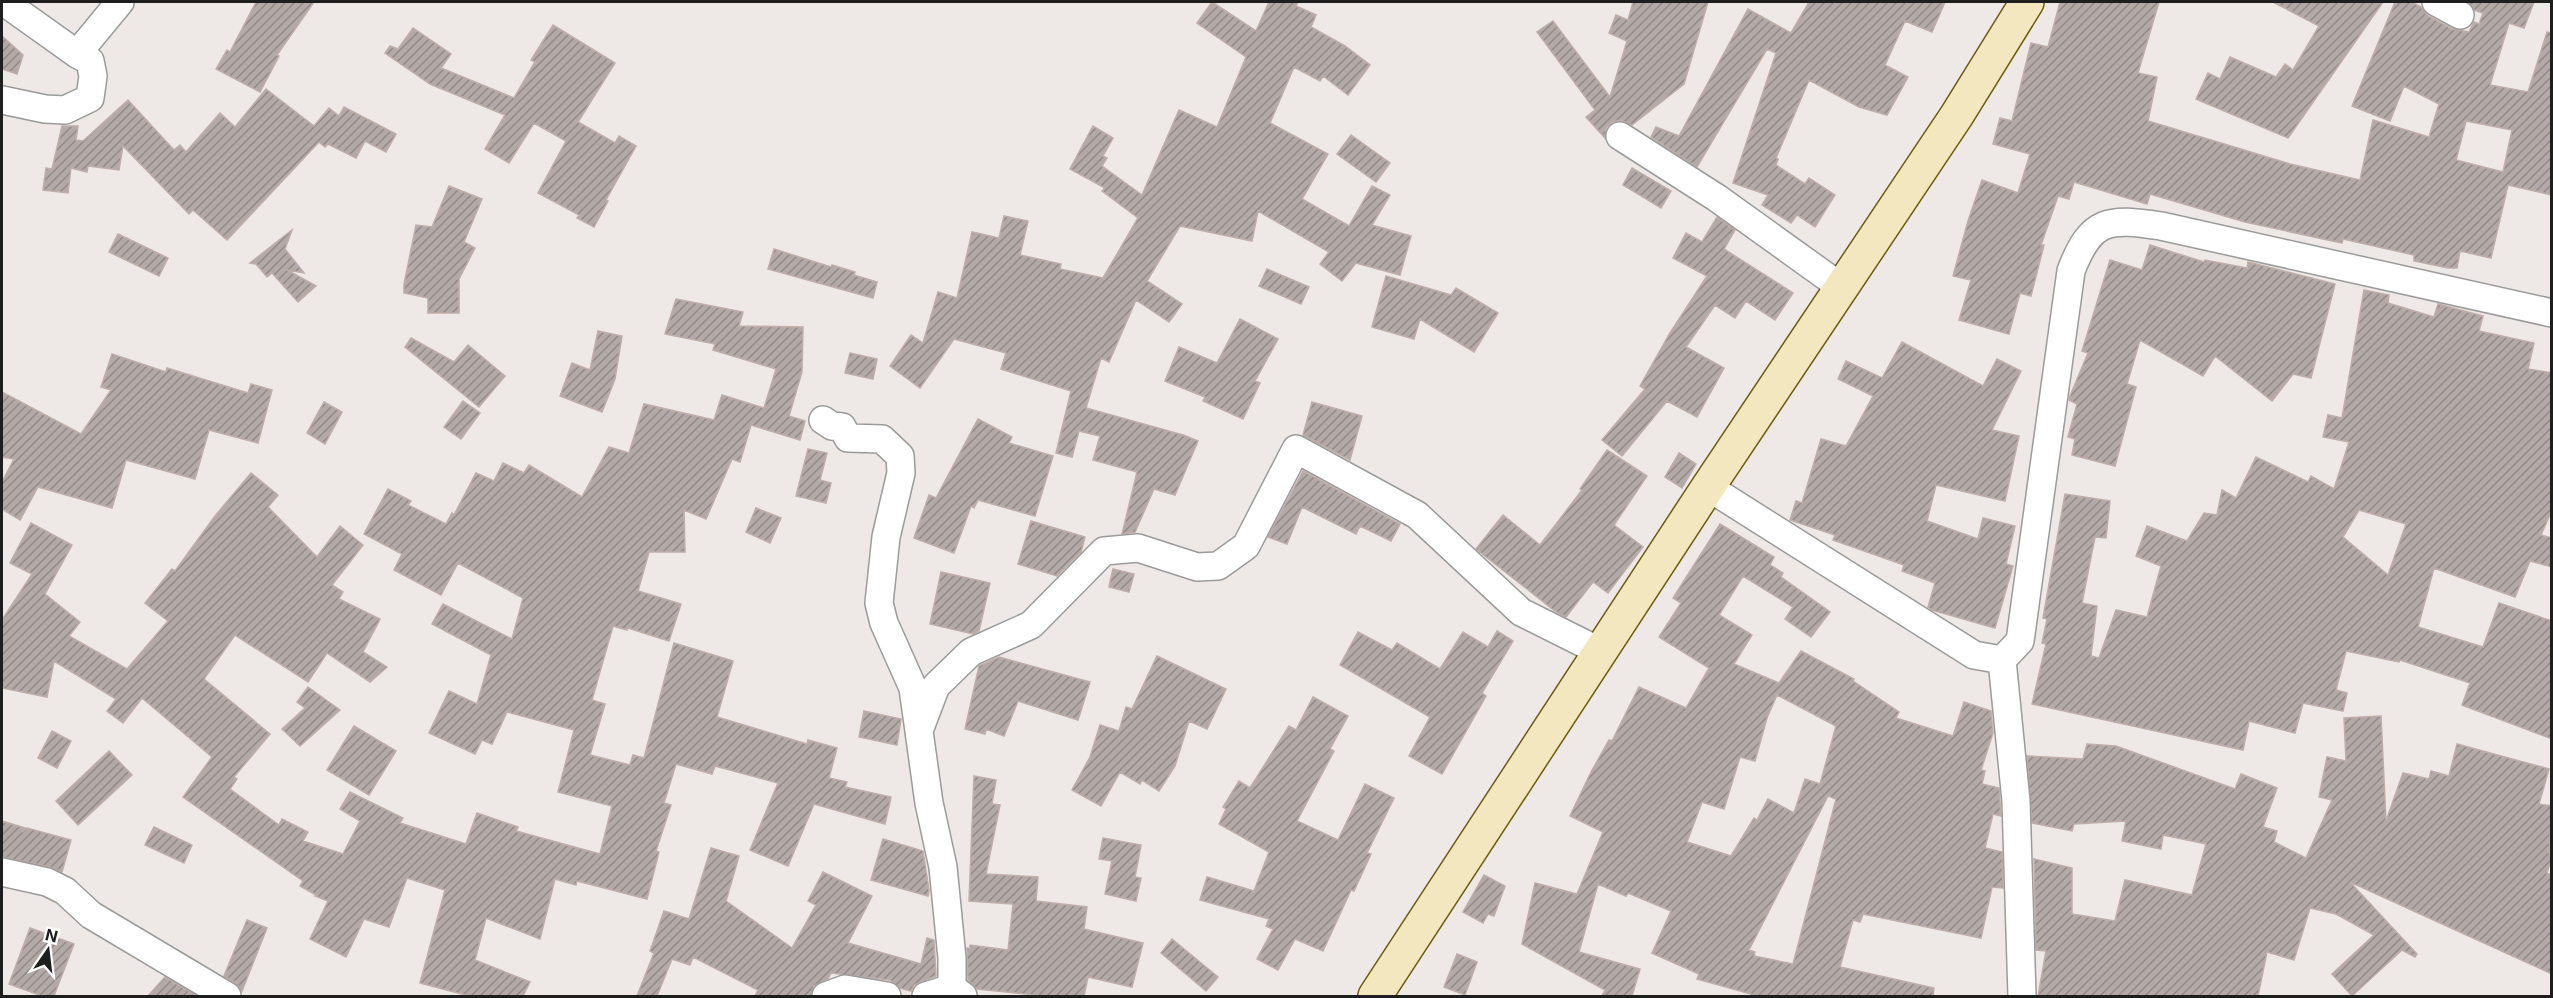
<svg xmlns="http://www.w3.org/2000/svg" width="2553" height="998" font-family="Inter,sans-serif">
<defs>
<pattern id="building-hatch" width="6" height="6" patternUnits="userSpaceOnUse" patternTransform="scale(1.5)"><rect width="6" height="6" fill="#b3aaa8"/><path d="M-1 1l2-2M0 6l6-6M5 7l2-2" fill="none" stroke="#918a88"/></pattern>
</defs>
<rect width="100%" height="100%" fill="#eee9e6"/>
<path fill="url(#building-hatch)" stroke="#bfada9" stroke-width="1.5" fill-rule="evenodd" d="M256 2H314L277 55 279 56 260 92 216 69 227 50 230 52Z
M1212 2 1256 31 1269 2H1298L1296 6 1316 15 1311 27 1345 46 1370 65 1348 95 1323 76 1320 81 1294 67 1270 123 1328 154 1302 199 1349 226 1372 186 1390 195 1372 225 1411 236 1400 275 1356 263 1342 281 1320 264 1329 252 1258 211 1252 241 1180 226 1147 281 1182 304 1169 322 1136 300 1109 362 1101 358 1086 408 1183 435 1198 441 1175 495 1154 489 1135 532 1122 534 1137 472 1093 460 1100 436 1079 431 1072 457 1056 453 1071 391 1001 369 1006 353 954 339 920 388 890 366 911 335 923 343 938 292 957 298 972 232 999 238 1004 216 1028 221 1020 255 1061 264 1060 269 1103 278 1138 218 1102 191 1105 188 1070 169 1093 126 1113 138 1103 156 1107 158 1102 166 1142 195 1179 110 1217 127 1246 57 1197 23Z
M1633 2H1708L1684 84 1632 125 1621 120 1612 122 1606 128 1605 138 1586 117 1595 110 1537 32 1553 21 1610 97 1627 41 1609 33 1616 15 1628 20Z
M1809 2H1945L1932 32 1905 21 1885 65 1908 77 1887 115 1859 107 1809 80 1776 158 1778 159 1776 165 1805 184 1809 178 1835 195 1815 227 1797 215 1791 223 1762 205 1768 195 1733 183 1776 53 1767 49 1697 167 1651 137 1656 127 1679 136 1748 9 1791 33Z
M2060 2H2159L2138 73 2157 77 2148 121 2290 164 2360 180 2373 120 2429 137 2439 104 2404 86 2390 121 2352 106 2395 2H2412L2421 7 2428 16 2452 29 2469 32 2474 22 2479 24 2483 13 2474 10 2468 2H2534L2524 28 2509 23 2490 85 2528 92 2547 32 2552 33V195L2508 185 2491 258 2460 251 2457 268H2448L2414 261V255L2343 239 2342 243 2245 222 2150 194 2147 204 2074 182 2069 199 2058 196 2041 245H2044L2031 296 2020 293 2009 334 1959 320 1971 280 1953 276 1968 221 1982 180 2018 193 2030 154 1993 144 2000 118 2012 121 2031 43 2048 47ZM2466 121 2512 130 2503 172 2456 160Z
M2273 2H2383L2288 138 2196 99 2208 73 2220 79 2230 57 2276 77 2285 64 2293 70 2319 26Z
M553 25 615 63 578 122 615 143 619 136 636 146 606 200 608 201 594 227 577 218 579 215 538 193 566 141 534 123 509 163 485 149 505 115 430 84 385 53 390 46 398 49 413 28 451 54 441 68 514 98 535 62 531 60Z
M2 36 23 55 17 74 2 69Z
M266 89 314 126 329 108 339 116 344 107 396 134 386 152 365 141 356 158 328 144 325 147 319 142 227 240 193 210 189 214 123 146 119 170 88 166 87 172 71 168 68 193 43 190 46 168 52 169 62 126H78L76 140 83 141 128 100 174 150 180 145 186 152 220 113 235 127Z
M1351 135 1390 163 1376 182 1337 154Z
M1632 168 1671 191 1661 208 1623 185Z
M449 186 482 199 464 242 475 248 459 279V313H428V298L404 293V284L416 225 432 227Z
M1717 217 1735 230 1724 249 1793 293 1775 320 1746 301 1735 318 1715 305 1686 347 1724 368 1697 417 1667 401 1622 456 1602 440 1645 389 1640 386 1670 333 1707 276 1673 258 1686 233 1702 242Z
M292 230 285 249 304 273 287 270 316 286 298 302 272 273 267 277 256 264 250 263Z
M118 234 168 258 159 276 109 252Z
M2150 245 2204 262 2205 260 2247 268 2248 262 2335 284 2311 378 2293 374 2272 401 2215 356 2203 376 2140 340 2127 384 2136 387 2115 466 2072 455 2075 439 2068 437 2077 404 2069 400 2070 396 2088 353 2082 351 2110 260 2142 270Z
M774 249 831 267 832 265 855 272 854 275 877 282 873 298 768 269Z
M1267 269 1309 287 1301 304 1259 286Z
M1386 276 1451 295 1456 288 1498 313 1474 352 1420 319 1414 339 1372 327Z
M2364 290 2389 295 2388 303 2434 317 2438 304 2483 316 2479 331 2534 343 2528 369 2552 373V510L2541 535 2552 538V567L2530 561 2515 597 2434 568 2418 627 2483 647 2499 603 2552 621V739L2462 705 2470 683 2400 660 2399 662 2346 651 2336 690 2347 693 2343 711 2303 703 2295 733 2249 721 2243 750 2032 704 2046 644 2042 643 2047 619 2043 618 2065 494 2110 501 2106 538 2095 537 2082 603 2097 606 2091 656 2099 658 2116 610 2147 617 2161 566 2136 556 2147 526 2187 541 2204 513 2217 515 2222 490 2236 498 2256 457 2308 482 2311 476 2334 489 2349 442 2323 437 2328 415 2342 418ZM2359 510 2406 524 2388 575 2343 537Z
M676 299 743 312 739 326 803 327 802 372 789 416 805 421 800 440 751 425 740 462 732 459 706 519 684 510 685 552H649L638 591 681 604 669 641 628 628 627 630 613 626 592 700 605 704 590 755 630 765 633 755 644 758 674 643 733 661 717 717 807 744 808 740 837 748 829 778 847 782 845 787 891 797 885 824 814 804 788 866 750 850 778 783 715 766 712 774 676 764 664 803 671 805 656 851 659 852 647 899 577 881 576 885 555 879 540 939 486 918 475 960 530 982 523 996H469L420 983 445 890 407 878 389 927 364 919 346 957 310 939 328 901 315 896 316 895 300 886 303 881 183 797 212 757 142 698 123 723 107 711 116 699 54 661 47 697 2 688V620L32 574 10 563 31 523 72 545 45 594 80 622 69 636 127 669 168 621 145 603 172 569 175 571 215 516 251 473 278 495 268 507 317 557 340 526 363 545 332 585 343 592 339 599 380 619 363 652 387 667 370 682 327 653 308 682 235 635 204 679 270 734 234 777 237 779 230 789 279 825 282 819 308 832 303 841 343 854 360 821 340 809 350 792 403 818 400 823 466 844 477 813 518 827 516 831 600 854 612 806 558 792 574 730 507 712 492 744 482 740 475 754 429 733 449 691 477 704 491 655 432 624 443 604 512 639 523 598 458 563 441 595 394 570 402 554 364 534 388 489 411 501 408 505 446 524 452 513 454 515 476 473 494 481 503 463 524 473 529 465 582 497 609 447 629 453 644 404 714 420 722 395 764 408 776 369 713 350 715 344 665 334Z
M1240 319 1278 339 1255 381 1260 383 1243 419 1203 401 1205 397 1165 381 1179 347 1217 363Z
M598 331 622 336 615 379 602 412 560 396 572 363 590 370Z
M411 338 454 362 468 345 505 376 479 407 405 347Z
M1902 342 1983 386 1997 359 2021 371 1992 430 2019 436 2005 501 1936 485 1927 521 1978 539 1983 518 2015 526 2006 564 2013 566 1995 628 1932 610 1928 607 1935 583 1902 571 1904 565 1833 540 1835 535 1790 520 1796 501 1802 503 1821 439 1846 446 1873 396 1838 379 1846 361 1882 378Z
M850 353 877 359 873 379 845 373Z
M112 354 166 372 167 368 248 393 251 384 272 390 258 443 209 430 195 479 126 460 112 508 38 487 20 520 2 509V482L14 459 2 457V392L81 434 111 390 101 387Z
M463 401 480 413 461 439 444 427Z
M324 402 342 412 325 444 307 433Z
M1312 402 1362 416 1350 460 1303 435Z
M978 419 1012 437 1009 443 1053 456 1035 516 978 500 974 508 971 506 954 553 914 538 929 495 936 498Z
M808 449 827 453 820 480 831 483 826 503 796 496Z
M1607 450 1647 476 1614 525 1643 547 1608 593 1593 582 1566 617 1555 611 1476 549 1503 515 1540 545 1582 490 1580 489Z
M1679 453 1696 464 1682 488 1665 477Z
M1303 471 1400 524 1391 541 1360 526 1356 534 1302 507 1287 544 1268 537Z
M756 508 781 518 770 543 746 532Z
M1031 521 1085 537 1081 552 1057 576 1018 564Z
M1720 524 1774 557 1770 565 1783 573 1781 577 1830 612 1811 637 1785 619 1793 607 1743 576 1719 615 1752 635 1734 664 1779 683 1801 651 1854 679 1853 681 1899 712 1896 718 1953 736 1964 702 1991 711 1993 733 1981 770 1985 771 1982 784 1999 788 2001 816 1993 814 1985 848 2002 852 2003 888 1992 887 1981 938 1863 914 1860 922 1853 920 1840 967 1934 988 1933 996H1751V994L1697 979 1699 974 1652 953 1671 911 1628 893 1626 896 1598 884 1579 952 1640 969 1632 996H1602L1605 990 1522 944 1535 883 1577 894 1603 832 1570 816 1591 772 1609 740 1612 741 1639 687 1686 708 1709 668 1659 637 1681 603 1673 598ZM1777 695 1836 726 1820 784 1805 779 1794 813 1768 799 1757 820 1754 818 1731 856 1687 842 1702 802 1724 809 1740 757 1755 761 1767 718ZM1828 796 1836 799 1793 964 1754 956 1755 952 1749 950Z
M1113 569 1134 574 1129 592 1109 587Z
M941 572 990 583 979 631 973 634 930 624Z
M1497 631 1513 641 1482 693 1486 696 1442 774 1409 756 1430 717 1340 665 1358 632 1392 650 1397 643 1440 669 1463 632 1488 647Z
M1157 656 1226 689 1207 729 1189 721 1175 766 1159 791 1142 780 1140 784 1120 772 1101 806 1072 790 1090 757 1100 725 1119 731 1126 707 1132 709Z
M999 657 1090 682 1078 720 1018 701 1004 736 986 729 985 734 965 729 979 666Z
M308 687 340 710 300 746 282 729 305 708 297 702Z
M1313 697 1348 716 1330 749 1334 751 1297 821 1338 840 1365 784 1394 798 1367 853 1371 854 1354 891 1351 890 1323 951 1295 939 1278 970 1257 959 1273 929 1266 926 1269 919 1200 900 1207 877 1254 891 1269 852 1219 824 1226 809 1223 807 1239 781 1250 788 1289 726 1296 730Z
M864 711 901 719 897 745 859 737Z
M2381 716 2386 821 2403 773 2429 779 2431 771 2449 776 2457 744 2549 769 2539 804 2552 806 2549 853 2552 857 2547 873 2552 875V974L2350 882 2417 954 2415 957 2402 950 2352 996 2332 974 2374 935 2336 914 2310 908 2294 960 2267 952 2258 996H2038L2046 951 2036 950 2034 859 2072 868V914L2115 921 2125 880 2192 895 2206 844 2163 835 2161 849 2122 841 2126 821 2074 824 2072 831 2032 823 2027 756 2083 759 2087 744 2116 746 2235 789 2241 774 2277 788 2263 827 2277 831 2274 842 2306 858 2332 800 2319 797 2327 757 2346 761 2344 718Z
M354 726 396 751 369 795 327 770Z
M52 731 71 741 57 768 38 758Z
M109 751 132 775 78 825 56 801Z
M974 776 996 780 992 804 1000 805 986 874 1038 877 1036 901 1087 907 1084 929 1143 943 1132 987 1088 977 1084 996H1044L977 989 968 980 967 948 970 949V945L1008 950 1013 904 969 901Z
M2 821 25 828 22 832 27 828 71 840 62 872 50 867 2 857Z
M154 827 192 845 184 863 145 845Z
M1103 838 1141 845 1135 877 1141 878 1136 901 1105 894 1112 861 1099 859Z
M883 839 923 851 929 890 928 896 871 880Z
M711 848 739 856 726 901 792 948 816 905 808 901 823 872 872 896 848 943 921 964 927 938 934 940 936 976 914 985 911 991 900 988 890 980 831 973 828 979 814 986 811 996H755L758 990 693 957 690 965 672 959 657 996H637L654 953 650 951 664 911 689 919Z
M1484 875 1505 886 1494 916 1488 914 1483 923 1463 912Z
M247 920 267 928 242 991 236 983 224 976Z
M30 928 74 944 54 996H42L9 984Z
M1172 939 1218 977 1206 991 1161 953Z
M1457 954 1477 962 1465 995 1444 987Z
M165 977 197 996H148Z"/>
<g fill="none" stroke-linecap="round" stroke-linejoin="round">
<defs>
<path id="street" d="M4 2 77 54
M2436 2 2460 15
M2 100 45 109 65 110 90 98 93 76 90 61 77 54 120 2
M1620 136 1717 198 1841 287
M823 420 832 426 842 427 848 438 882 439 900 456 901 473 886 537 879 603 884 623 913 688 929 803 943 867 952 958V988L963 996
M1708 487 1974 655 2002 660 2020 641 2071 271C2091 218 2109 218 2161 226L2552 313
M2002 660 2016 801 2022 996
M920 728 936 686 971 652 1031 625 1104 551 1138 548 1197 567 1218 566 1246 546 1296 449 1417 515 1521 612 1601 652
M2 872 47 882 65 891 91 915 227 996
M826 996 845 989 887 996
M926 996 952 988 955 996"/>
<path id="secondary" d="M1375 996 1708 487 1957 115 2027 2"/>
</defs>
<use href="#street" stroke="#9b9b9b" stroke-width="30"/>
<use href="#secondary" stroke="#6c5b0f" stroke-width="36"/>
<use href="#street" stroke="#fff" stroke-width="27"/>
<use href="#secondary" stroke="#f3e7bf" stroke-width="33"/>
</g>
<rect width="2553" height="998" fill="none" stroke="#1e1e1e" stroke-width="6"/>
<g transform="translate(48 950) rotate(14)" stroke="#ffffff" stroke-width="4.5" paint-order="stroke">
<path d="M0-4.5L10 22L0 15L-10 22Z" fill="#1e1e1e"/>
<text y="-9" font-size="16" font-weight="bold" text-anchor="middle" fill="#1e1e1e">N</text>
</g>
</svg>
